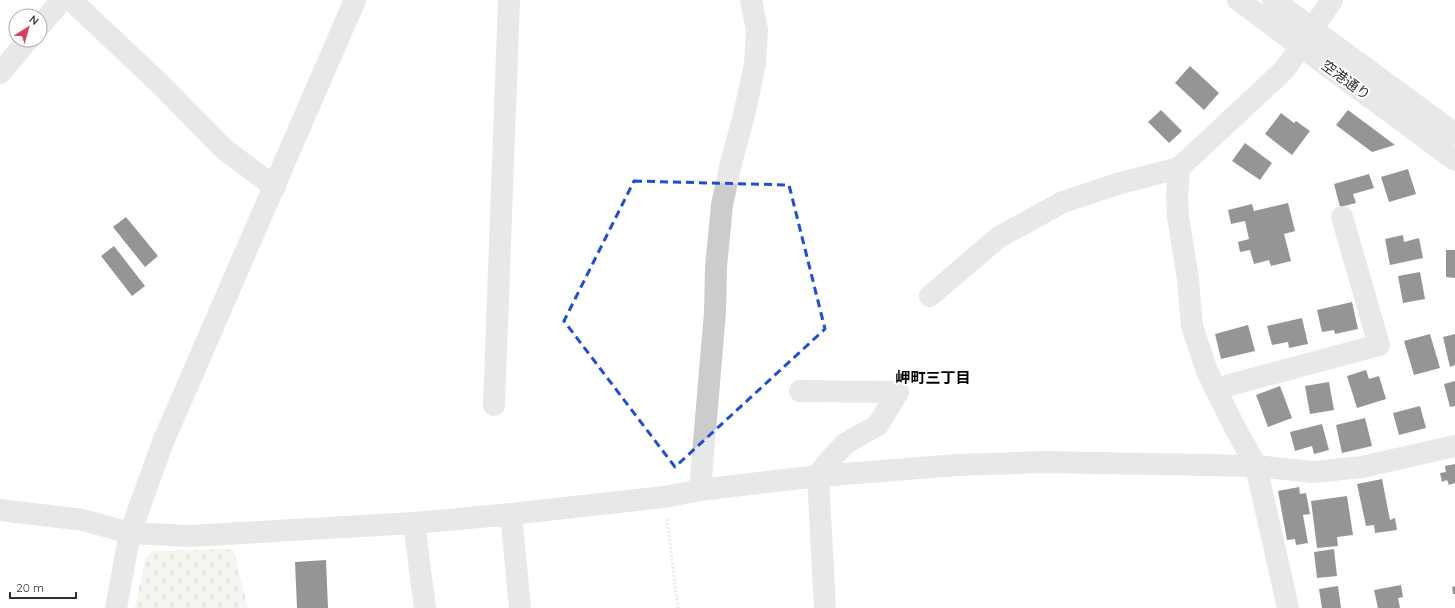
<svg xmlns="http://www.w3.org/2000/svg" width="1455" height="608" font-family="Quicksand,'Noto Sans JP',sans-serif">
<defs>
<pattern id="cemetery-stones" width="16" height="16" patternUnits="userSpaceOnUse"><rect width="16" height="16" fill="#e7ecde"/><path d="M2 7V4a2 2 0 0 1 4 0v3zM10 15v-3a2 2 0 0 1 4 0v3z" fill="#c6cbbf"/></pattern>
</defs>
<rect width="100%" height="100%" fill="#fff"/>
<path fill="url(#cemetery-stones)" d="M233 549 248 608H135L145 559 153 551Z"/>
<path fill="#161616" d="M1190 66 1219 93 1204 110 1175 83Z
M1161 110 1182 131 1169 143 1148 122Z
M1348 110 1395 145 1372 152 1336 125Z
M1281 113 1294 123 1296 121 1310 131 1292 155 1265 134Z
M1245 143 1272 163 1260 180 1232 161Z
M1408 169 1416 194 1389 202 1381 177Z
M1369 174 1374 188 1353 194 1356 203 1340 207 1334 184Z
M1288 203 1295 231 1284 234 1291 261 1271 266 1269 260 1254 264 1250 250 1240 252 1238 242 1249 239 1245 221 1231 224 1228 210 1252 204 1254 211Z
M126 217 158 256 145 267 113 227Z
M1403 235 1404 242 1419 238 1423 258 1390 265 1385 239Z
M114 246 145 286 132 296 101 256Z
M1446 250H1455V278L1446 277Z
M1420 272 1425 299 1403 303 1398 276Z
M1352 302 1358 329 1335 334 1334 330 1322 332 1317 310Z
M1302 318 1308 344 1289 348 1288 342 1272 345 1267 326Z
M1248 325 1255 351 1221 359 1215 334Z
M1430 334 1440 368 1414 375 1404 341Z
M1455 334V365L1450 367 1443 337Z
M1366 370 1369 379 1379 376 1386 399 1357 408 1347 376Z
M1455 381V406L1450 407 1444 384Z
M1329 382 1334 410 1310 414 1305 386Z
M1280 386 1292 418 1268 427 1256 395Z
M1420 406 1426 428 1399 435 1393 413Z
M1365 418 1372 446 1342 453 1336 425Z
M1322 424 1329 450 1314 454 1312 446 1295 451 1290 432Z
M1455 464V483L1449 485 1447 480 1442 482 1440 473 1446 472 1445 466Z
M1382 479 1390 520 1395 518 1397 530 1375 533 1374 525 1366 526 1357 484Z
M1299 487 1300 494 1306 493 1310 514 1303 515 1308 543 1296 545 1295 539 1287 540 1278 491Z
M1347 496 1353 535 1337 537 1338 546 1317 548 1311 501Z
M1334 549 1337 576 1317 578 1314 552Z
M326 560 328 608H297L295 562Z
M1401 585 1403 597 1398 598 1400 608H1378L1374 590Z
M1338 586 1341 608H1322L1319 589Z
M1455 586V594H1453L1452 587Z"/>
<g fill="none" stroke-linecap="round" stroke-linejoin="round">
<path stroke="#ccc" stroke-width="2.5" stroke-dasharray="2 2" stroke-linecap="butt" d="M667 519 678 608"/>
<path stroke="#ccc" stroke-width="22" d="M71 0 159 83 225 150 275 187
M1238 0 1455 160
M1273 0 1455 134
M40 26 62 0
M0 73 28 40
M1179 168 1177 196 1178 217 1188 279 1192 326 1207 371 1232 422 1256 466 1288 608
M930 296 999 237 1063 202 1117 184 1179 168 1282 72 1290 62 1332 0
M1215 389 1379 345 1342 217
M800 391 898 392 878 425 846 443 826 464 818 476 825 608
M494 405 509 0
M700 490 715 312 716 267 722 205 730 167 744 115 755 64 757 30 751 0
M0 510 83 520 130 533 190 536 414 523 511 514 664 497 700 490 818 476 957 465 1044 462 1256 466 1313 472 1362 467 1455 446
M511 514 520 608
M414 523 425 608
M116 608 130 533 163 442 355 0"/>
</g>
<path d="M0 0H1455V608H0ZM634 181 789 185 825 329 675 467 564 321Z" fill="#fff" fill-opacity=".55" fill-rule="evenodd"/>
<path fill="none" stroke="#1d4ed8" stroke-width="3" stroke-dasharray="8 5" stroke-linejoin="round" d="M634 181 789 185 825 329 675 467 564 321Z"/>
<g text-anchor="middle" stroke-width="4" stroke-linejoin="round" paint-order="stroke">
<g font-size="14" fill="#2f2f2f" stroke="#fff">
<text transform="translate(1346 80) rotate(36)" y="5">空港通り</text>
</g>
<g font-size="15" font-weight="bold" fill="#000" stroke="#fff">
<text x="933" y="383">岬町三丁目</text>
</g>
</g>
<g transform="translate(28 28) rotate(37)"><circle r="19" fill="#ffffff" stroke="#acacac"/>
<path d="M0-3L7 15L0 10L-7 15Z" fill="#da3e5e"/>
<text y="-6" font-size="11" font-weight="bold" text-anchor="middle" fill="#2f2f2f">N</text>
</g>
<path d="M10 592v6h66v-6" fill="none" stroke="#2f2f2f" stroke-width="2"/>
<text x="16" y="592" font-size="12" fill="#2f2f2f" stroke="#ffffff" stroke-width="3" paint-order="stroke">20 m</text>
</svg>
